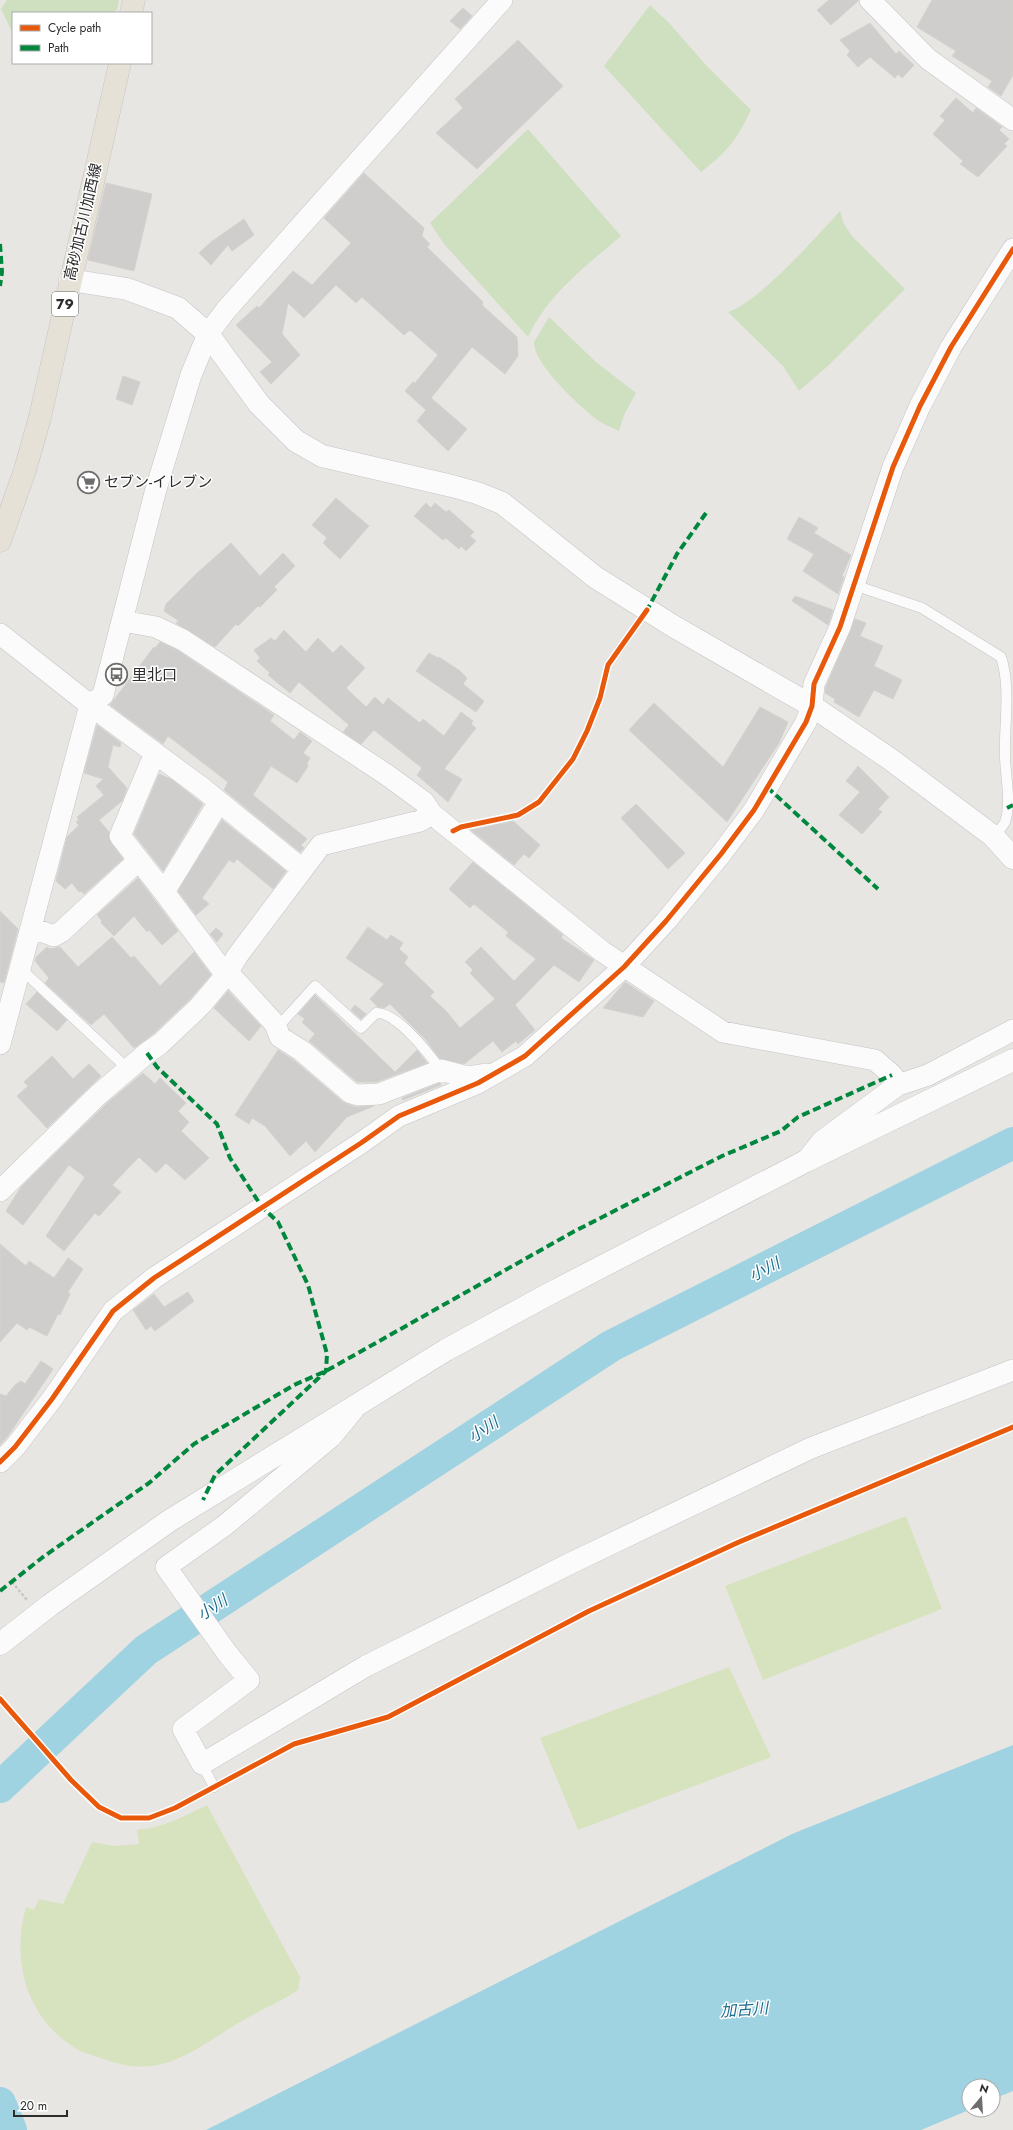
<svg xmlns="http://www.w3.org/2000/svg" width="1013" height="2130" font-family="Jost,'Noto Sans JP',sans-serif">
<rect width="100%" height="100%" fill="#e8e6e3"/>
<path fill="#cee0c0" d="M7 0H119L117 10 112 13H13V34L1 9Z
M650 5 670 24 705 64 751 110C736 141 728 151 701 172L604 66Z
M528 129 621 236C586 266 548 294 528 337L444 244 430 223Z
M840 211 844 224 852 236 905 289 829 365 799 391 783 366 728 312C758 303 817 236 840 211Z
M549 317 596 362 636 393 624 415 619 431C614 428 607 426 602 423 584 411 533 364 534 342Z"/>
<path fill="#d7e3bf" d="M906 1516 942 1609 763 1680 725 1586Z
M729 1667 771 1757 578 1830 540 1738Z
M207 1805 300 1977 298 1990C282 2001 263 2009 245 2019 219 2034 195 2054 166 2063 143 2070 122 2066 101 2058 93 2055 82 2053 75 2048 26 2017 11 1961 26 1907L34 1910 39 1899 63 1904 92 1842 114 1846 139 1844 137 1830C163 1828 184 1816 207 1805Z"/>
<path fill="#9fd3e1" d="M1013 1745V2091L993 2099V2086H969V2110L921 2130H206L792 1834Z"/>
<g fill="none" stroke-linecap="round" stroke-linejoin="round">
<path stroke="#9fd3e1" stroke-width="32" d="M0 1787 146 1650 611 1346 1013 1143
M0 2103 11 2130"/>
</g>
<path fill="#d0cecc" stroke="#d4d2cf" d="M829 0H858V1L831 25 817 10Z
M932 0H1013V75L1001 96 988 87 992 81 952 56 956 51 917 27Z
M463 8 472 16 460 29 450 21Z
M870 23 896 54 899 51 914 65 902 78 898 74 895 78 870 57 858 67 847 55 850 51 840 40Z
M518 40 563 86 477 169 436 133 463 108 455 99Z
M956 98 973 113 976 108 1002 127 999 130 1009 139 1004 144 1007 146 978 177 960 164 963 161 933 134 945 120 940 116Z
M364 173 424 228 422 236 430 244 427 247 483 302 482 305 517 337 518 356 505 374 472 347 431 398 467 429 448 451 417 421 426 410 405 391 413 382 415 383 438 355 410 330 404 335 362 297 356 303 336 285 304 318 288 303 282 334 300 355 271 384 260 372 272 362 236 325 257 306 259 308 293 271 312 285 351 243 324 218Z
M106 183 152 194 134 271 88 260Z
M244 219 254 235 232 251 228 245 211 265 199 253 211 242Z
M123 376 140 382 132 405 116 399Z
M336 498 369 526 340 559 323 543 327 538 312 525Z
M426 503 431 508 435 503 446 512 449 510 474 532 470 536 476 541 466 551 461 546 459 549 446 538 443 540 414 516Z
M799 517 818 528 814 533 851 555 842 576 844 577 838 594 803 571 814 554 787 539Z
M231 543 260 576 283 553 295 566 274 587 277 590 260 607 258 606 238 626 236 624 215 647 176 623 179 621 164 611 166 604 196 574Z
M795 596 833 610 828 625 792 601Z
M855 619 866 623 860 636 883 646 874 666 902 680 893 699 874 690 859 717 834 702 835 699 825 693 826 687Z
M284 630 306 652 318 638 333 653 341 645 365 668 346 688 366 707 375 697 383 705 388 698 420 723 423 719 444 736 461 712 473 721 471 724 476 728 444 769 462 779 448 802 417 775 422 768 374 730 361 744 343 732 349 725 299 682 290 693 268 675 270 673 257 661 260 658 254 650 271 638 275 641Z
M160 642 177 650 274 715 270 721 294 740 300 732 312 741 303 753 310 758 307 764 308 766 297 783 271 766 253 795 307 839 301 845 304 848 300 852 224 790 228 782 168 736 163 744 110 705 154 647 155 648Z
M429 653 438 658 439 657 460 671 467 678 463 684 484 701 476 712 416 671Z
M654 703 723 767 760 707 788 722 779 743 727 822 629 730Z
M97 725 121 743 120 747 113 745 108 767 127 788 122 801 99 820 109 832 111 843 123 859 84 894 81 891 79 892 72 883 65 889 56 881 67 837 79 825 76 822 79 820 77 817 104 795 96 786 103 779 84 773Z
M858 766 889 797 878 809 882 812 862 834 839 815 860 792 846 781Z
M159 774 171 779 203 804 163 871 134 834Z
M636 804 685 853 668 869 621 818Z
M222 820 286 871 273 889 237 859 234 863 229 860 202 898 209 904 196 915 178 891Z
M513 821 540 845 529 858 524 854 514 865 471 830Z
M473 862 563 935 561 938 594 960 579 982 554 965 515 1005 535 1030 518 1044 516 1041 502 1052 493 1041 464 1064 440 1059 426 1040 390 1004 384 1008 378 1007 370 999 384 984 346 958 368 927 387 940 391 935 403 943 399 949 408 957 404 963 434 992 430 996 447 1012 460 1028 495 999 470 973 473 970 465 962 481 947 514 981 536 959 506 936 508 932 474 904 470 908 449 889Z
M138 878 178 931 162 945 149 930 147 932 134 916 114 936 101 923 102 921 97 915Z
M0 911 18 929 4 983 0 982Z
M216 928 223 934 217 942 210 934Z
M112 937 131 958 134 956 160 986 194 952 211 975 191 998 152 1035 134 1048 104 1014 91 1025 45 983 49 978 35 961 36 957 47 947 50 949 60 947 78 967Z
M625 982 654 1001 643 1017 603 1008Z
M228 991 261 1026 249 1041 214 1008Z
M37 992 67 1020 57 1031 26 1004Z
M315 995 395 1072 417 1050 427 1063 376 1082H357L309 1041 315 1034 302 1022 305 1019 298 1014Z
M355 1005 366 1014 361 1019 351 1010Z
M278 1050 295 1061 343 1102 355 1107 374 1106 347 1117 315 1152 306 1141 290 1156 265 1126 252 1118 249 1124 235 1115Z
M52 1056 73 1079 89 1064 101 1076 47 1128 17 1096 28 1086 24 1082Z
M143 1073 155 1084 160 1078 186 1103 178 1111 189 1122 181 1131 209 1158 185 1180 166 1163 156 1173 139 1157 112 1185 121 1192 99 1216 95 1213 64 1251 46 1236 85 1177 69 1165 23 1225 6 1211 21 1187 106 1104Z
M440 1083 441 1085 403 1100 402 1098Z
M0 1244 26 1266 29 1261 54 1278 68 1258 83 1269 68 1292 70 1294 60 1315 58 1314 47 1336 29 1327 27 1330 17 1323 0 1342Z
M188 1292 194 1301 155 1331 151 1326 146 1330 133 1310 154 1294 164 1307Z
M41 1361 53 1369 8 1436 0 1445V1394L6 1396 15 1385 21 1381 25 1384Z"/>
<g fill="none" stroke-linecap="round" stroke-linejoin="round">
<defs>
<path id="service" d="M854 585 922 608 1001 657C1011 687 1004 723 1005 755 1005 776 1012 802 1005 822 1003 827 997 832 993 836
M20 968 128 1069
M277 1028 315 986 361 1028 376 1013C396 1011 430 1055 441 1070
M202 1764 214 1787"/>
<path id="minor" d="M870 0 928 59 1013 120
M122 621 156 627 183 640 387 775 424 802 432 814 603 952 723 1032 875 1060 892 1075 898 1085
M0 634 90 705 201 787 302 869
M155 753 120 836 164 892 219 802
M164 892 226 975 233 978 275 1024 280 1037 302 1051 351 1093 358 1095 379 1094 441 1070 467 1077 486 1074
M32 928 54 936 61 932 139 860
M0 1044 90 705 103 695 156 489 191 375 208 334 226 310 502 0
M806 1161 822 1141 898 1085 928 1075 1013 1030
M0 1191 98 1095 147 1053 160 1044 200 1006 226 975 238 955 321 845 420 821 432 814
M354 1409 331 1437 224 1526 166 1567 227 1653 249 1680 183 1729 202 1764 366 1666 571 1563 811 1448 1013 1370
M0 1462 15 1447 52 1399 113 1311 154 1278 361 1143 399 1116 478 1083 525 1056 624 967 666 921 721 854 754 810 806 722 812 706 814 684 840 627 893 467 920 406 951 347 1013 249"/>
<path id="tertiary" d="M70 280 127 289 178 308 208 334 259 404 296 441 322 456 452 486 477 493 502 503 595 577 673 626 812 706 890 759 993 836 1013 858
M0 1644 50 1605 169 1521 446 1350 547 1295 806 1161 1013 1060"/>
<path id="primary" d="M131 13 134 0
M0 541 25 470 40 417 120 63"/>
</defs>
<use href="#service" stroke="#c5c4c5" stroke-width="11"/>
<use href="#minor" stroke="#c5c4c5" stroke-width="22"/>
<use href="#tertiary" stroke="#c5c4c5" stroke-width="23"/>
<use href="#primary" stroke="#c5c4c2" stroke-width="23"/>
<path stroke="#c7c7c6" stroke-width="2.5" stroke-dasharray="3 2" stroke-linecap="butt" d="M12 1582 27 1600"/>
<use href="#service" stroke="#fcfbfb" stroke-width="10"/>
<use href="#minor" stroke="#fcfbfb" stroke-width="21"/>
<use href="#tertiary" stroke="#fcfbfb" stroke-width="22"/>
<use href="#primary" stroke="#e5e1d7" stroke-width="22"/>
<path stroke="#00873e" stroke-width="4" stroke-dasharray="8 4" stroke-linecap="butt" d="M0 244 2 272 0 286
M646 612 677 554 706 513
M767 787 878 889
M1007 808 1013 805
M147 1053 157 1067 217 1124 230 1158 262 1207 278 1222 308 1285 327 1354 326 1371 215 1475 203 1500
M0 1591 43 1557 149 1483 194 1444 294 1385 326 1371 573 1232 722 1156 781 1131 798 1117 892 1075"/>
<defs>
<path id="cycleway" d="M453 831 461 827 518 815 539 802 573 759 587 731 600 698 608 665 647 610
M0 1462 15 1447 52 1399 113 1311 154 1278 361 1143 399 1116 478 1083 525 1056 624 967 666 921 721 854 754 810 806 722 812 706 814 684 840 627 893 467 920 406 951 347 1013 249
M0 1699 71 1780 99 1807 121 1818H149L175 1808 294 1744 388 1717 589 1611 739 1542 1013 1427"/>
</defs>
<use href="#cycleway" stroke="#fff" stroke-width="8"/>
<use href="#cycleway" stroke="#e8590c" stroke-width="5"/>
</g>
<defs>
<symbol id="supermarket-ring" viewBox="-11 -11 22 22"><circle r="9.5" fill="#fff" stroke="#6e6d6c" stroke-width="1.5"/><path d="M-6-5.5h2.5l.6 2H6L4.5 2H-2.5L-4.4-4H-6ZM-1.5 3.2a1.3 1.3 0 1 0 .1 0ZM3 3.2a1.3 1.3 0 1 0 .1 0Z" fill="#6e6d6c"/></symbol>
<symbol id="bus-ring" viewBox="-11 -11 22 22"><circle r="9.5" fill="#fff" stroke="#6e6d6c" stroke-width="1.5"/><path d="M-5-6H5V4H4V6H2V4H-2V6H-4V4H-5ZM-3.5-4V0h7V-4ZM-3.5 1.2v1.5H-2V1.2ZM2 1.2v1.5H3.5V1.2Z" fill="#6e6d6c"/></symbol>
</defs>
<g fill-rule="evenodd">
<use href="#supermarket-ring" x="76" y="470" width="25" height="25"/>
<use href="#bus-ring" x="104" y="662" width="25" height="25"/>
</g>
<g text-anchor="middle" stroke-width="3" stroke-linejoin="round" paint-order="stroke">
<rect fill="#fff" stroke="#6b6b6b" stroke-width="1" x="52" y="292" width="26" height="24" rx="3"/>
<g font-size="14" font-weight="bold" fill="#2c2c2c">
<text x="65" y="309">79</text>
</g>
<g font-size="15" fill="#2c2c2c" stroke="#fff">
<text transform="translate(83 222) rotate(-77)" y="5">高砂加古川加西線</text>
</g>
<g font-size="15" fill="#2c2c2c" stroke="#fff" text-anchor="start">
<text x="104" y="487">セブン-イレブン</text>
<text x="132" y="680">里北口</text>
</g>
<g font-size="16" font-style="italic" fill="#1f6c8d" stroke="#fff">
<text transform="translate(764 1269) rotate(-27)" y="6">小川</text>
<text transform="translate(483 1429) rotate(-33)" y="6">小川</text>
<text transform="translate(212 1607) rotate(-33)" y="6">小川</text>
<text transform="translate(744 2009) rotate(-4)" y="6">加古川</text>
</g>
</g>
<rect x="12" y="12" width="140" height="52" fill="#ffffff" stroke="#ababab"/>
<rect x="20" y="25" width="20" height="6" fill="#e8590c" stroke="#ababab"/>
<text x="48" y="32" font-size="12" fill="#2c2c2c">Cycle path</text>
<rect x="20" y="45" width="20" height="6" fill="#00873e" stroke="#ababab"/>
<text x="48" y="52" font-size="12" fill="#2c2c2c">Path</text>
<g transform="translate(981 2098) rotate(18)"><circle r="19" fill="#ffffff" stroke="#ababab"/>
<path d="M0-3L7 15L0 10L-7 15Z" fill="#6e6d6c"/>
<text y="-6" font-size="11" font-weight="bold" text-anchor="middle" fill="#2c2c2c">N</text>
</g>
<path d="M14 2110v6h53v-6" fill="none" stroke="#2c2c2c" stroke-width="2"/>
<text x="20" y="2110" font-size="12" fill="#2c2c2c" stroke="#ffffff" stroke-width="3" paint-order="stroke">20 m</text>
</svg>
